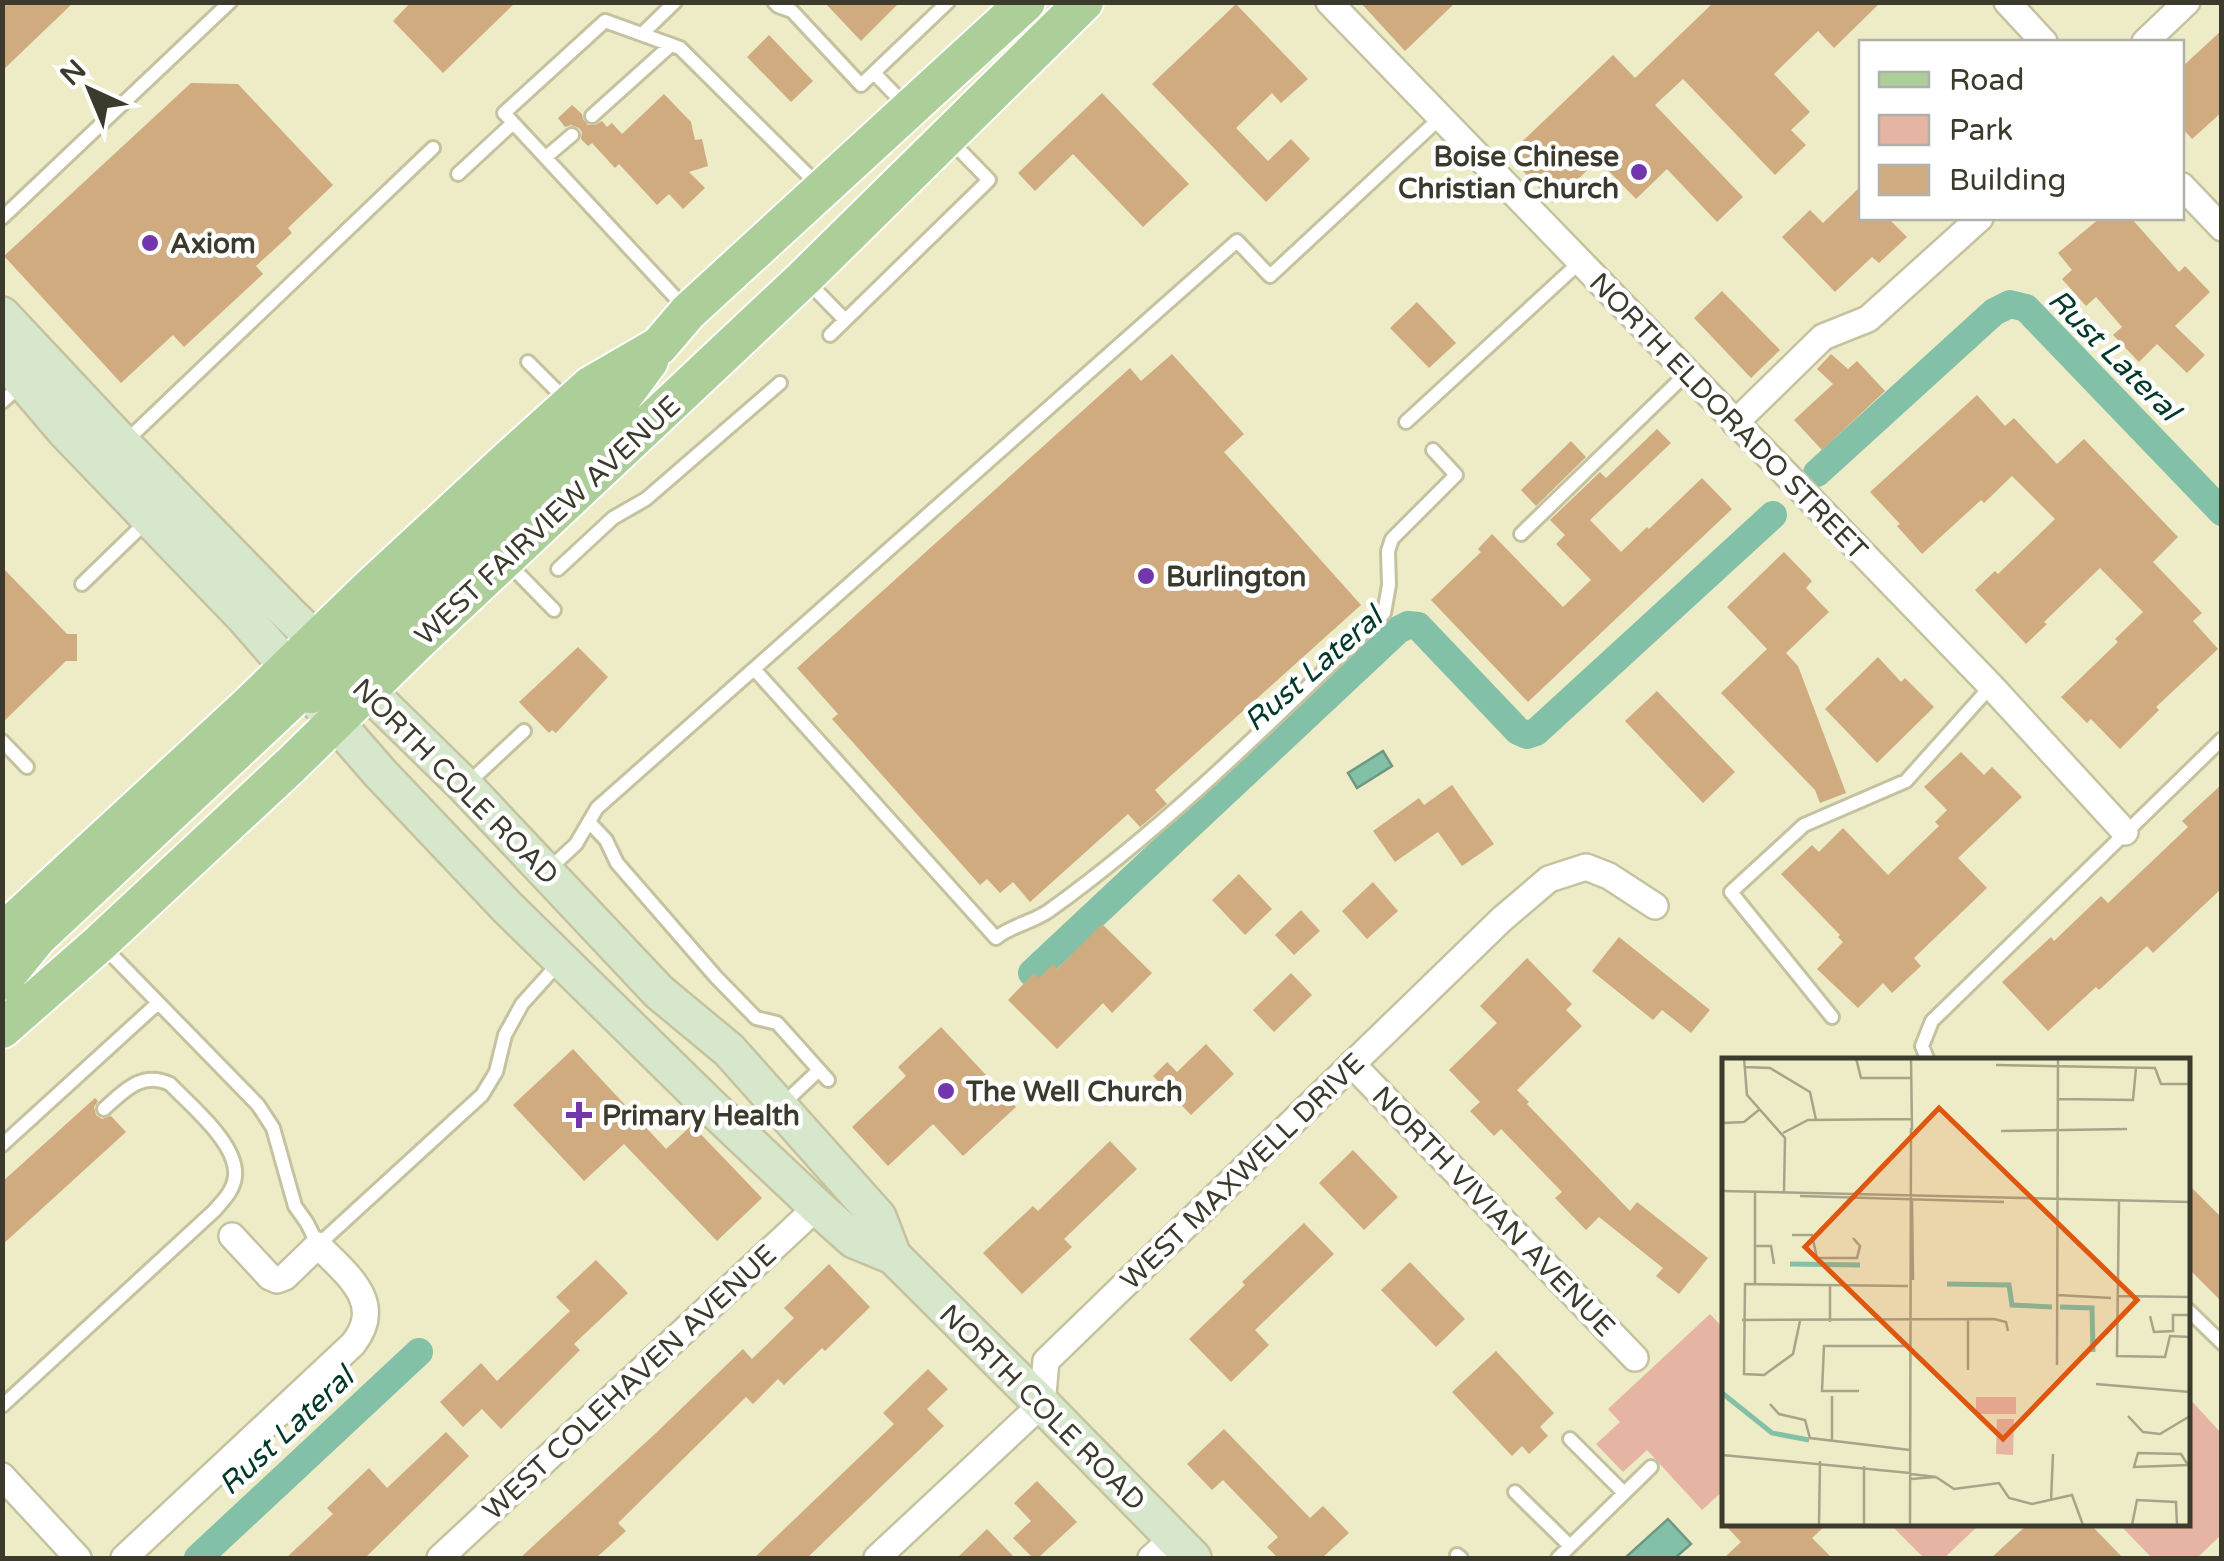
<svg xmlns="http://www.w3.org/2000/svg" width="2224" height="1561" font-family="'Varela Round',sans-serif">
<rect width="100%" height="100%" fill="#eeebc7"/>
<path fill="#e5b4a3" d="M1710 1314 1724 1329V1490L1702 1510 1647 1450 1623 1472 1596 1444 1620 1422 1608 1409Z
M2187 1396 2221 1433V1535L2197 1558H2152L2119 1524H2186Z
M1890 1524H1980L1944 1558H1924Z"/>
<path fill="#82c0a7" stroke="#6d9882" stroke-width="2.5" d="M1383 751 1392 766 1357 788 1348 773Z
M1668 1519 1691 1544 1675 1558H1625Z"/>
<g fill="none" stroke-linecap="round" stroke-linejoin="round">
<path stroke="#82c0a7" stroke-width="28" d="M1817 473 1994 312 2010 304 2026 308 2222 512
M1032 973 1398 630 1408 625 1418 626 1518 731 1527 735 1536 732 1773 515
M198 1558 419 1352"/>
</g>
<path fill="#d0ab7f" d="M2 2H74L2 71Z
M411 2H516L443 73 393 21Z
M824 2H900L861 41Z
M1360 2H1456L1405 51Z
M1714 2H1881L1834 48 1818 31 1774 74 1810 112 1791 130 1806 145 1775 175 1683 79 1655 105 1743 197 1717 222 1667 169 1636 199 1598 160 1553 203 1508 155 1613 55 1635 78Z
M1236 4 1308 79 1281 103 1272 93 1236 128 1268 161 1291 139 1310 159 1266 202 1152 84Z
M2222 30V112L2192 139 2182 128V67Z
M769 35 813 81 791 102 747 57Z
M191 83 238 84 333 185 288 228 292 233 256 266 263 274 184 347 173 335 121 383 4 256Z
M1102 93 1189 184 1143 227 1073 154 1035 191 1018 173Z
M664 94 691 122 695 140 702 139 708 166 689 172 705 188 683 209 669 194 657 205 619 164 615 168 592 143 588 146 581 139 582 132 579 128 571 125 565 127 558 118 572 105 582 114 583 119 588 125H595L602 121 607 127 612 123 622 134Z
M1862 185V218H1888L1907 237 1879 263 1872 257 1835 292 1782 237 1810 210 1823 223Z
M2100 218H2131L2179 272 2185 266 2210 292 2175 326 2205 355 2187 373 2157 344 2139 362 2113 335 2122 327 2096 297 2086 306 2062 279 2072 270 2058 253Z
M1722 291 1780 350 1751 378 1694 318Z
M1417 302 1456 343 1429 368 1390 328Z
M1172 354 1244 434 1224 452 1361 605 1155 790 1167 804 1140 827 1128 814 1030 902 1013 882 1000 893 987 879 980 885 832 719 838 714 797 668 1130 368 1141 381Z
M1831 354 1848 369 1857 361 1885 391 1822 450 1794 420 1833 384 1817 369Z
M1977 395 2005 426 2014 418 2057 464 2084 439 2178 537 2153 562 2202 613 2193 621 2218 649 2156 707 2159 710 2120 749 2091 719 2087 723 2061 697 2118 642 2115 639 2143 612 2100 568 2044 622 2047 624 2026 644 1975 590 1995 571 1998 574 2055 519 2012 476 1984 503 1981 500 1922 554 1897 526 1900 524 1870 492Z
M1657 429 1671 443 1590 520 1621 552 1647 527 1649 529 1702 478 1732 509 1528 702 1431 600 1481 552 1478 549 1492 534 1563 607 1591 580 1556 544 1565 535 1550 520 1600 472 1606 478Z
M1571 441 1586 457 1536 506 1521 490Z
M1784 552 1812 581 1806 588 1829 612 1786 653 1798 666 1846 793 1820 803 1815 790 1721 693 1767 649 1727 607Z
M2 567 67 634H77V661H66L2 723Z
M578 647 608 677 556 733 552 730 549 733 519 702Z
M1878 657 1901 682 1905 678 1934 707 1877 763 1825 709Z
M1657 691 1735 772 1703 803 1625 721Z
M1961 752 1984 775 1992 767 2022 797 1958 858 1987 888 1914 958 1921 966 1892 993 1883 983 1858 1008 1817 969 1843 942 1838 937 1840 935 1781 874 1812 845 1819 852 1843 828 1888 875 1939 826 1935 822 1947 810 1924 787Z
M2222 784V888L2153 953 2147 946 2099 990 2096 987 2048 1031 2002 982 2051 937 2054 941 2101 896 2108 903 2188 827 2182 821Z
M1452 785 1494 844 1462 866 1438 832 1395 862 1373 831 1419 798 1424 805Z
M1239 874 1272 909 1245 935 1212 900Z
M1373 882 1398 911 1367 939 1342 911Z
M1301 910 1320 931 1294 955 1275 935Z
M1102 924 1152 973 1112 1013 1103 1003 1057 1049 1008 1000 1034 973 1039 978 1053 964 1057 969Z
M1619 937 1710 1010 1691 1033 1662 1010 1653 1020 1592 971Z
M1527 958 1572 1004 1566 1010 1582 1026 1517 1090 1529 1102 1527 1104 1630 1211 1637 1202 1708 1258 1679 1294 1656 1276 1663 1268 1599 1217 1586 1230 1555 1198 1562 1192 1501 1129 1494 1136 1470 1111 1480 1102 1449 1070 1497 1023 1480 1006Z
M1291 973 1312 995 1274 1032 1253 1010Z
M941 1027 1016 1107 963 1156 933 1124 888 1166 852 1127 906 1076 898 1067Z
M1206 1044 1234 1074 1191 1115 1153 1076 1167 1062 1177 1072Z
M573 1049 666 1149 692 1125 762 1198 717 1241 624 1144 584 1181 513 1105Z
M95 1098 98 1101 94 1107 96 1115 102 1119 111 1116 126 1132 2 1245V1182Z
M1110 1141 1137 1169 1064 1239 1072 1247 1022 1294 983 1253 1033 1206 1038 1211Z
M1353 1150 1398 1197 1364 1230 1319 1183Z
M2186 1182 2222 1218V1302L2186 1266Z
M1304 1223 1334 1254 1255 1330 1269 1345 1231 1382 1189 1339 1245 1285 1242 1282Z
M596 1260 628 1293 574 1344 580 1350 501 1429 482 1409 463 1427 440 1402 481 1363 497 1381 570 1311 556 1297Z
M1410 1262 1465 1319 1436 1347 1381 1290Z
M829 1264 870 1307 825 1351 822 1348 784 1385 778 1379 753 1404 746 1397 618 1523 626 1531 596 1558H520L656 1433 743 1349 752 1359 794 1318 784 1308Z
M1496 1351 1554 1413 1540 1427 1548 1436 1529 1454 1522 1446 1512 1456 1452 1392Z
M928 1369 948 1389 927 1409 944 1426 807 1558H754L894 1424 883 1413Z
M1224 1429 1310 1518 1323 1506 1349 1533 1322 1558H1278L1267 1547 1278 1537 1223 1480 1212 1490 1187 1464Z
M446 1432 469 1456 365 1558H286L333 1514 327 1508 369 1468 387 1488Z
M1037 1481 1077 1522 1038 1558H1033L1013 1538 1031 1521 1014 1503Z
M1724 1524H1827L1812 1538 1832 1558H1724L1741 1542Z
M2028 1524H2090L2123 1558H1991Z
M987 1529 1015 1558H957Z"/>
<g fill="none" stroke-linecap="round" stroke-linejoin="round">
<defs>
<path id="service" d="M774 2 778 6 792 11 861 85 948 2
M642 34 675 2
M874 73 908 108
M592 116 671 45
M546 157 572 135
M458 174 513 123
M2 218 230 2
M806 280 845 320
M687 310 504 113 605 21 680 48 818 185
M830 335 989 180 948 138
M528 362 568 402
M2 402 23 383
M1406 422 1580 262
M124 443 433 148
M1521 534 1687 373
M506 561 554 610
M558 569 613 518 646 499 780 383
M82 584 148 520
M754 669 996 938C1012 925 1034 922 1050 910 1171 823 1277 716 1384 613L1389 585 1388 551 1392 539 1456 475 1433 450
M2 741 27 767
M466 785 524 731
M589 822 606 840 617 863 716 977 756 1018 777 1023 828 1080
M548 870 576 844 597 808 1237 241 1270 276 1440 118
M102 945 258 1105 273 1128 295 1206 307 1223 318 1245 482 1095 496 1072 505 1035 522 1004 559 963
M1832 1017 1731 892 1804 825 1906 781 1991 686
M1928 1061 1922 1046 1932 1021 2222 739
M783 1104 819 1070
M2 1145 158 1003
M2186 1308 2222 1343
M2 1406 214 1211C223 1201 234 1190 235 1176 238 1144 191 1106 170 1084 142 1071 125 1090 104 1109
M1570 1439 1624 1493
M1515 1492 1570 1546
M1457 1555 1461 1558
M1558 1558 1651 1467"/>
<path id="minor" d="M1329 2 1991 686 2125 832
M2007 2 2044 42
M2145 42 2187 2
M2182 186 2222 228
M1735 423 1823 337 1868 319 1980 218
M1352 1064 1635 1358
M2 1476 78 1558
M124 1558 353 1344C386 1302 346 1274 318 1245L285 1277 277 1280 270 1277 232 1236
M440 1558 817 1207
M877 1558 1042 1404 1046 1361 1502 919 1549 879 1586 867 1609 876 1655 906
M1151 1558 1173 1538"/>
<path id="secondary" d="M2 315 123 444 288 613 465 786 659 992 729 1050 878 1217 893 1256
M2 357 65 431 245 618 380 773 507 907 708 1104 817 1207 854 1240 893 1256 1042 1404 1193 1558"/>
<path id="primary" d="M311 694 613 410 649 361
M2 933 245 709 371 587 506 462 590 386 659 346 688 312 1026 2
M2 981 37 938 323 670
M2 1029 100 943 291 765 419 640 804 278 1084 2"/>
</defs>
<use href="#service" stroke="#c5c2a0" stroke-width="18"/>
<use href="#minor" stroke="#c5c2a0" stroke-width="30"/>
<use href="#secondary" stroke="#c5c2a0" stroke-width="40"/>
<use href="#primary" stroke="#fff" stroke-width="42"/>
<use href="#service" stroke="#fff" stroke-width="12"/>
<use href="#minor" stroke="#fff" stroke-width="25"/>
<use href="#secondary" stroke="#d6e7cc" stroke-width="35"/>
<use href="#primary" stroke="#acce98" stroke-width="38"/>
</g>
<g fill="#7237ad" stroke="#fff" stroke-width="4">
<circle cx="1639" cy="172" r="10"/>
<circle cx="150" cy="243" r="10"/>
<circle cx="1146" cy="576" r="10"/>
<circle cx="946" cy="1091" r="10"/>
<path d="M574 1100h10v10h10v10h-10v10h-10v-10h-10v-10h10z"/>
</g>
<g text-anchor="middle" stroke-width="9" stroke-linejoin="round" paint-order="stroke">
<g font-size="28" font-weight="bold" fill="#3c3a2c" stroke="#fff" text-anchor="start">
<text x="1619" y="166" text-anchor="end">Boise Chinese<tspan x="1619" dy="32">Christian Church</tspan></text>
<text x="170" y="253">Axiom</text>
<text x="1166" y="586">Burlington</text>
<text x="966" y="1101">The Well Church</text>
<text x="602" y="1125">Primary Health</text>
</g>
<g font-size="28" fill="#3c3a2c" stroke="#fff">
<text transform="translate(1729 416) rotate(46)" y="10">NORTH ELDORADO STREET</text>
<text transform="translate(547 520) rotate(-43)" y="10">WEST FAIRVIEW AVENUE</text>
<text transform="translate(456 781) rotate(45)" y="10">NORTH COLE ROAD</text>
<text transform="translate(1242 1171) rotate(-44)" y="10">WEST MAXWELL DRIVE</text>
<text transform="translate(1494 1211) rotate(46)" y="10">NORTH VIVIAN AVENUE</text>
<text transform="translate(629 1382) rotate(-43)" y="10">WEST COLEHAVEN AVENUE</text>
<text transform="translate(1043 1407) rotate(45)" y="10">NORTH COLE ROAD</text>
</g>
<g font-size="30" font-style="italic" fill="#013929" stroke="#fff">
<text transform="translate(2114 355) rotate(45)" y="10">Rust Lateral</text>
<text transform="translate(1313 669) rotate(-41)" y="10">Rust Lateral</text>
<text transform="translate(286 1431) rotate(-43)" y="10">Rust Lateral</text>
</g>
</g>
<g transform="translate(1722 1058)">
<rect width="468" height="468" fill="#eeebc7"/>
<path d="M254 339H294V356H254ZM275 361H292L291 397 274 396Z" fill="#e5b4a3"/>
<path fill="none" stroke="#82c0a7" stroke-width="5" d="M68 206 138 207M225 226 287 227 290 247 330 249M338 249 370 250 371 294M0 335 50 375 87 382"/>
<path fill="none" stroke="#a7a489" stroke-width="2.5" d="M22 0 25 37 63 80 62 135M134 0 139 20H189M189 0 190 72M274 7 433 10 439 26H468M22 9 48 10 88 34 94 62M336 41 411 42 414 10M1 65 22 64 38 51M279 73 405 71M61 75 86 62 189 61M0 133 468 144M78 138 282 144M190 143 191 222M397 143 395 298 443 299 448 278 468 279M70 177H90L95 200H135L138 188 131 180M33 188H49L52 206M33 225V134M335 237 389 240M395 238 468 239M428 258 432 274 451 273V257H468M20 262 272 261 284 264 286 273M78 263 71 296 42 317 22 316 23 226 186 228M108 264V227M335 307 336 0M246 312V261M374 326 468 334M137 333H100L102 288H189M48 346 57 356 83 362 88 380 188 392M406 358 421 374 438 376 468 358M110 382V338M416 395 459 396 466 407 412 409ZM0 397 188 415M189 416 214 419 189 421M214 419 232 431 277 425 287 440 310 446 350 437 361 467M329 443 331 396M97 467 98 403M142 467V408M188 467 189 70M410 467 415 442 454 444 455 467"/>
<path fill="#df570e" fill-opacity="0.15" stroke="#df570e" stroke-width="5" d="M217 50 415 242 281 381 83 189Z"/>
<rect width="468" height="468" fill="none" stroke="#3c3a2c" stroke-width="5"/>
</g>
<rect width="2224" height="1561" fill="none" stroke="#3c3a2c" stroke-width="10"/>
<rect x="1859" y="40" width="325" height="180" fill="#ffffff" stroke="#b1b0ab" stroke-width="2.5"/>
<rect x="1879" y="72" width="50" height="15" fill="#acce98" stroke="#b1b0ab" stroke-width="2.5"/>
<text x="1949" y="90" font-size="30" fill="#3c3a2c">Road</text>
<rect x="1879" y="115" width="50" height="30" fill="#e5b4a3" stroke="#b1b0ab" stroke-width="2.5"/>
<text x="1949" y="140" font-size="30" fill="#3c3a2c">Park</text>
<rect x="1879" y="165" width="50" height="30" fill="#d0ab7f" stroke="#b1b0ab" stroke-width="2.5"/>
<text x="1949" y="190" font-size="30" fill="#3c3a2c">Building</text>
<g transform="translate(90 90) rotate(316)" stroke="#ffffff" stroke-width="8" paint-order="stroke">
<path d="M0-8L18 38L0 25L-18 38Z" fill="#3c3a2c"/>
<text y="-15" font-size="28" font-weight="bold" text-anchor="middle" fill="#3c3a2c">N</text>
</g>
</svg>
